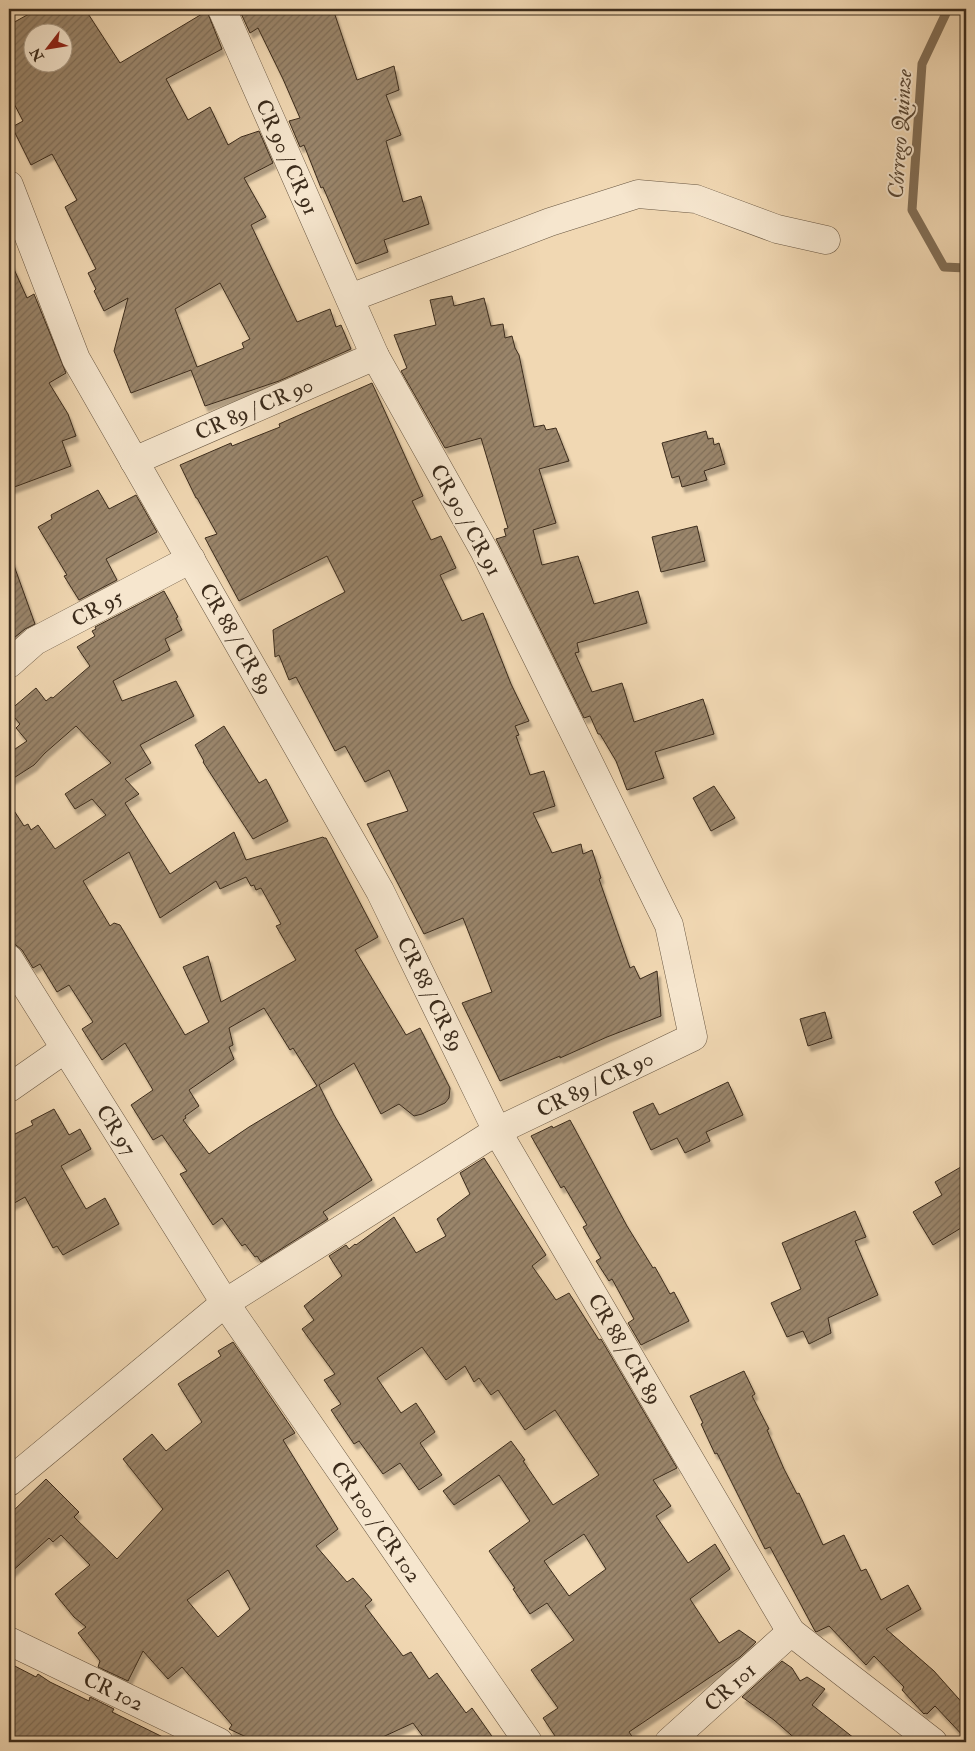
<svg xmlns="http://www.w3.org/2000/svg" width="975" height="1751" font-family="'IM FELL Double Pica',serif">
<defs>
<pattern id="building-hatch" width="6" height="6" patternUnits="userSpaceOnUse" patternTransform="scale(1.25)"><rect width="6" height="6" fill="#9a856b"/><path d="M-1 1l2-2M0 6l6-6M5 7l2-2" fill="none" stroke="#7f6d57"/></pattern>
<filter id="shadow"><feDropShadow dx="3" dy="5.5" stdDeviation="1" flood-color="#0004"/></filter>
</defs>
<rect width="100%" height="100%" fill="#f1d8b3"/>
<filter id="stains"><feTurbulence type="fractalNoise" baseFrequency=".004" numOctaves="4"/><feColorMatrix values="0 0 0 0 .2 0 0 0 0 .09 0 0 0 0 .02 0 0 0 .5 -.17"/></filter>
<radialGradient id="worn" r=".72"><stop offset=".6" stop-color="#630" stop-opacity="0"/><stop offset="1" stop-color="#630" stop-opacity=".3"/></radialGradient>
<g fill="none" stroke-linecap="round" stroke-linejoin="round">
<path stroke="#837058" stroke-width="9" d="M948 9 922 64 912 210 944 267 966 268"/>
</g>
<path fill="url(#building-hatch)" stroke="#3c2c1c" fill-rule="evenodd" filter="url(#shadow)" d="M38 9H85L120 63 207 11 222 49 166 79 188 120 210 107 228 145 241 137 259 131 273 163 244 178 266 217 251 225 297 322 330 309 336 327 341 325 351 349 279 381 205 406 191 370 131 393 114 351 128 298 104 311 94 291 96 289 88 273 96 269 65 207 77 200 52 154 31 165 12 127 23 121 9 94V25ZM32 32H62V62H32ZM220 283 250 339 242 343 244 348 197 367 175 309Z
M239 9H333L357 80 394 66 399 90 386 95 401 135 386 141 403 202 421 196 429 224 384 240 388 252 356 264 323 187 321 188 304 145 300 147 289 121 300 118 283 79 258 28 250 33Z
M9 258 27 298 34 294 66 373 49 383 68 414 76 436 62 441 71 466 9 489Z
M452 296 454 306 484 298 491 326 503 324 505 338 512 336 515 348 519 355 534 427 544 425 546 430 556 428 569 461 539 469 556 523 533 530 542 565 578 556 594 604 638 591 647 623 577 643 579 652 575 653 592 692 622 683 634 722 703 699 714 734 655 752 664 778 627 790 616 761 600 734H598L590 716 584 718 496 539 506 536 504 529 508 528 481 438 445 448 401 371 407 368 394 335 436 325 430 300Z
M372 383 423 496 412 501 431 540 441 536 456 568 440 575 462 621 483 613 511 684 529 721 515 726 519 735 516 736 530 775 544 771 555 806 533 813 552 853 581 844 583 854 592 850 601 878 599 879 630 968 634 966 640 979 657 971 661 1016 607 1037 560 1058V1056L500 1081 462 1003 492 992 463 918 424 934 367 824 408 811 389 770 365 782 345 746 335 751 296 677 289 680 279 655 275 657 273 630 345 592 327 556 239 601 205 538 217 534 197 498H196L180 465 231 443 232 446 280 427 279 424Z
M706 431 708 439 713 438 714 445 719 443 725 464 704 471 707 480 682 487 679 476 672 478 662 443Z
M98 490 109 509 136 495 157 532 106 559 117 580 79 600 64 576 67 575 38 527 52 519 51 515Z
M697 526 705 561 661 572 652 537Z
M9 560H12L35 624 25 629 9 642Z
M164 591 178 617 176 618 182 630 165 639 170 650 113 681 122 701 176 681 194 716 140 745 151 763 125 779 139 794 125 803 170 874 234 832 246 860 323 837 324 838H326L378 937 355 950 406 1035 420 1028 450 1088 449 1098 445 1103 422 1114 414 1116 399 1104 381 1114 354 1063 319 1085 334 1115 372 1180 323 1212 328 1219 261 1262 257 1256 255 1257 245 1244 242 1246 222 1218 213 1225 180 1174 187 1171 162 1135 153 1140 131 1105 153 1090 125 1043 102 1060 82 1029 93 1022 69 985 57 992 40 964 33 968 22 950 16 945 9 943V803L24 826 28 824 31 830 38 825 55 849 106 815 92 799 75 809 65 794 111 763 76 726 45 753 34 765 9 781V753L27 741 16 728 20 724 9 711 36 688 46 701 51 697 53 698 90 666 77 647 95 636 92 631 96 629 95 627ZM129 852 160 918 216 881 220 889 246 877 251 886 254 885 256 890 261 888 281 924 276 926 296 960 221 1002 208 956 183 967 209 1022 185 1035 120 925 114 923 110 926 83 881ZM264 1008 290 1050 293 1048 317 1086 249 1127 209 1154 183 1120 186 1118 185 1116 199 1106 189 1090 234 1059 229 1047 233 1045 229 1028Z
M224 726 259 783 266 779 288 821 253 839 203 762 204 761 195 745Z
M714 786 735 818 711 831 693 798Z
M825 1012 832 1038 808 1046 800 1019Z
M728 1082 743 1115 706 1132 710 1141 685 1153 677 1138 651 1150 633 1112 653 1103 659 1115Z
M54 1109 69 1135 80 1129 91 1149 61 1166 86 1209 105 1198 119 1224 63 1255 57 1246 53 1248 25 1197 9 1206V1137L33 1125 31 1121Z
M570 1120 627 1226 653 1268 655 1267 670 1294 674 1292 689 1321 641 1345 628 1323 634 1319 612 1279 609 1281 596 1261 601 1258 583 1227 587 1225 564 1186 561 1188 531 1136 552 1126 553 1128Z
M484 1158 546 1255 532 1266 556 1300 569 1293 599 1340 601 1339 677 1468 653 1480 671 1506 656 1516 688 1563 715 1544 730 1569 690 1599 719 1643 739 1630 756 1642 740 1657 629 1732 636 1742H559L543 1718 558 1708 531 1670 574 1640 547 1603 530 1614 513 1589 515 1588 489 1551 530 1521 499 1475 454 1505 443 1491 511 1441 525 1460 523 1461 553 1505 599 1475 555 1410 525 1430 498 1390 491 1395 479 1378 474 1382 465 1366 446 1380 422 1347 377 1378 401 1413 416 1403 435 1432 420 1443 442 1475 419 1490 400 1463 383 1474 359 1441 354 1444 331 1410 341 1404 324 1380 335 1374 302 1329 314 1320 304 1306 342 1276 329 1256 346 1245 349 1249 355 1244 356 1245 394 1217 416 1253 446 1236 437 1219 470 1194 460 1173ZM584 1534 606 1569 569 1596 544 1561Z
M966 1164V1225L933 1245 913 1212 942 1195 935 1182Z
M855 1211 866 1237 855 1241 878 1295 828 1318 831 1333 809 1344 803 1331 787 1337 771 1303 801 1289 782 1243Z
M233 1342 295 1433 283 1440 338 1529 316 1546 347 1582 353 1578 372 1600 365 1606 403 1656 411 1652 429 1679 437 1673 466 1713 472 1708 496 1742H427L413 1723 372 1742H257L229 1729 232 1725 182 1667 168 1679 143 1651 128 1681 98 1667 100 1661 78 1633 86 1627 74 1617 55 1594 90 1565 61 1535 53 1542 49 1538 9 1574V1515L46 1479 79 1512 74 1517 117 1559 163 1509 123 1459 152 1434 166 1451 202 1422 178 1384 221 1356 218 1351ZM228 1570 250 1609 218 1637 187 1600Z
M744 1371 755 1394 752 1396 769 1429 767 1430 784 1469 797 1494 799 1493 823 1545 844 1535 861 1571 866 1569 881 1600 908 1585 921 1609 886 1629 934 1671 966 1707V1739L935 1706 927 1714 925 1713 924 1714 902 1690 904 1687 874 1656 866 1665 829 1626 816 1632 815 1631 770 1547 765 1549 717 1453 715 1454 701 1424 703 1423 690 1396Z
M782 1661 792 1668 800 1681 807 1677 825 1689 812 1705 859 1742H799L774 1720 742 1697Z
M9 1663 36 1677 38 1674 50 1682 89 1701 90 1697 114 1709 112 1712 173 1742H9Z"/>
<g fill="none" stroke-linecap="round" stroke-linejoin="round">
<defs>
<g id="street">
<path id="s1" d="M9 185 76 359 380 891 497 1131 791 1632 933 1742"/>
<path d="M350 298 550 222 638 194 696 199 777 229 826 240"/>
<path id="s2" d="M134 461 375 356"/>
<path id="s3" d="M9 664 35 641 191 559"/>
<path id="s4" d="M9 959 225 1303 528 1742"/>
<path d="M9 1088 65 1049"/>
<path id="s5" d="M9 1482 225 1303 497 1131 693 1037 669 925 485 552 375 356 222 9"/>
<path id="s6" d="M9 1641 219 1742"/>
<path id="s7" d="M669 1742 791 1632"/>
</g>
</defs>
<use href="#street" stroke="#695742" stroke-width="29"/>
<use href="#street" stroke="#f6e6ce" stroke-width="28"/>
</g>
<g text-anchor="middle" stroke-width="4" stroke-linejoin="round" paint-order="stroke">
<g font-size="21" fill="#3c2c1c" stroke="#f6e6ce">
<text transform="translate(287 157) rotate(66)" y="7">CR 90 / CR 91</text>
<text dy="7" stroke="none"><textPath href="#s2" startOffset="131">CR 89 / CR 90</textPath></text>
<text transform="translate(466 520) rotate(61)" y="7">CR 90 / CR 91</text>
<text dy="7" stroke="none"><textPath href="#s3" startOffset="105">CR 95</textPath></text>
<text dy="7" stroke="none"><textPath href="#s1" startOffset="509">CR 88 / CR 89</textPath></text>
<text dy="7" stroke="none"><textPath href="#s1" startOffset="914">CR 88 / CR 89</textPath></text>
<text dy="7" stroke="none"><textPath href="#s5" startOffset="711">CR 89 / CR 90</textPath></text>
<text dy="7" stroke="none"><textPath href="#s4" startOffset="202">CR 97</textPath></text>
<text dy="7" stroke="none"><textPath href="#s1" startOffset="1319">CR 88 / CR 89</textPath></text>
<text dy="7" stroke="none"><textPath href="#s4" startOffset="672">CR 100 / CR 102</textPath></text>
<text dy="7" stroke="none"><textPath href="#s7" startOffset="82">CR 101</textPath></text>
<text dy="7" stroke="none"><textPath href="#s6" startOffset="116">CR 102</textPath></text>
</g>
<g font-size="22" font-style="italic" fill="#5a4835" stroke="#f6e6ce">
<text transform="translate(899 134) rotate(-86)" y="8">Córrego Quinze</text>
</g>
</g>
<rect width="975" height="1751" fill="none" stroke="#f1d8b3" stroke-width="30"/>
<rect x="10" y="10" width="955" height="1731" fill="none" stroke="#3c2c1c" stroke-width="2.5"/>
<rect x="15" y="15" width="945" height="1721" fill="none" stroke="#3c2c1c"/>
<g transform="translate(48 48) rotate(239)"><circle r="24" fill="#f6e6ce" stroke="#ac9c87"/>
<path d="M0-4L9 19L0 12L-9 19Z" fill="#8f2418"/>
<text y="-8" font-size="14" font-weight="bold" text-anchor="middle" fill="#3c2c1c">N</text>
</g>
<rect width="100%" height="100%" filter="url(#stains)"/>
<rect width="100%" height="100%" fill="url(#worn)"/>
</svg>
